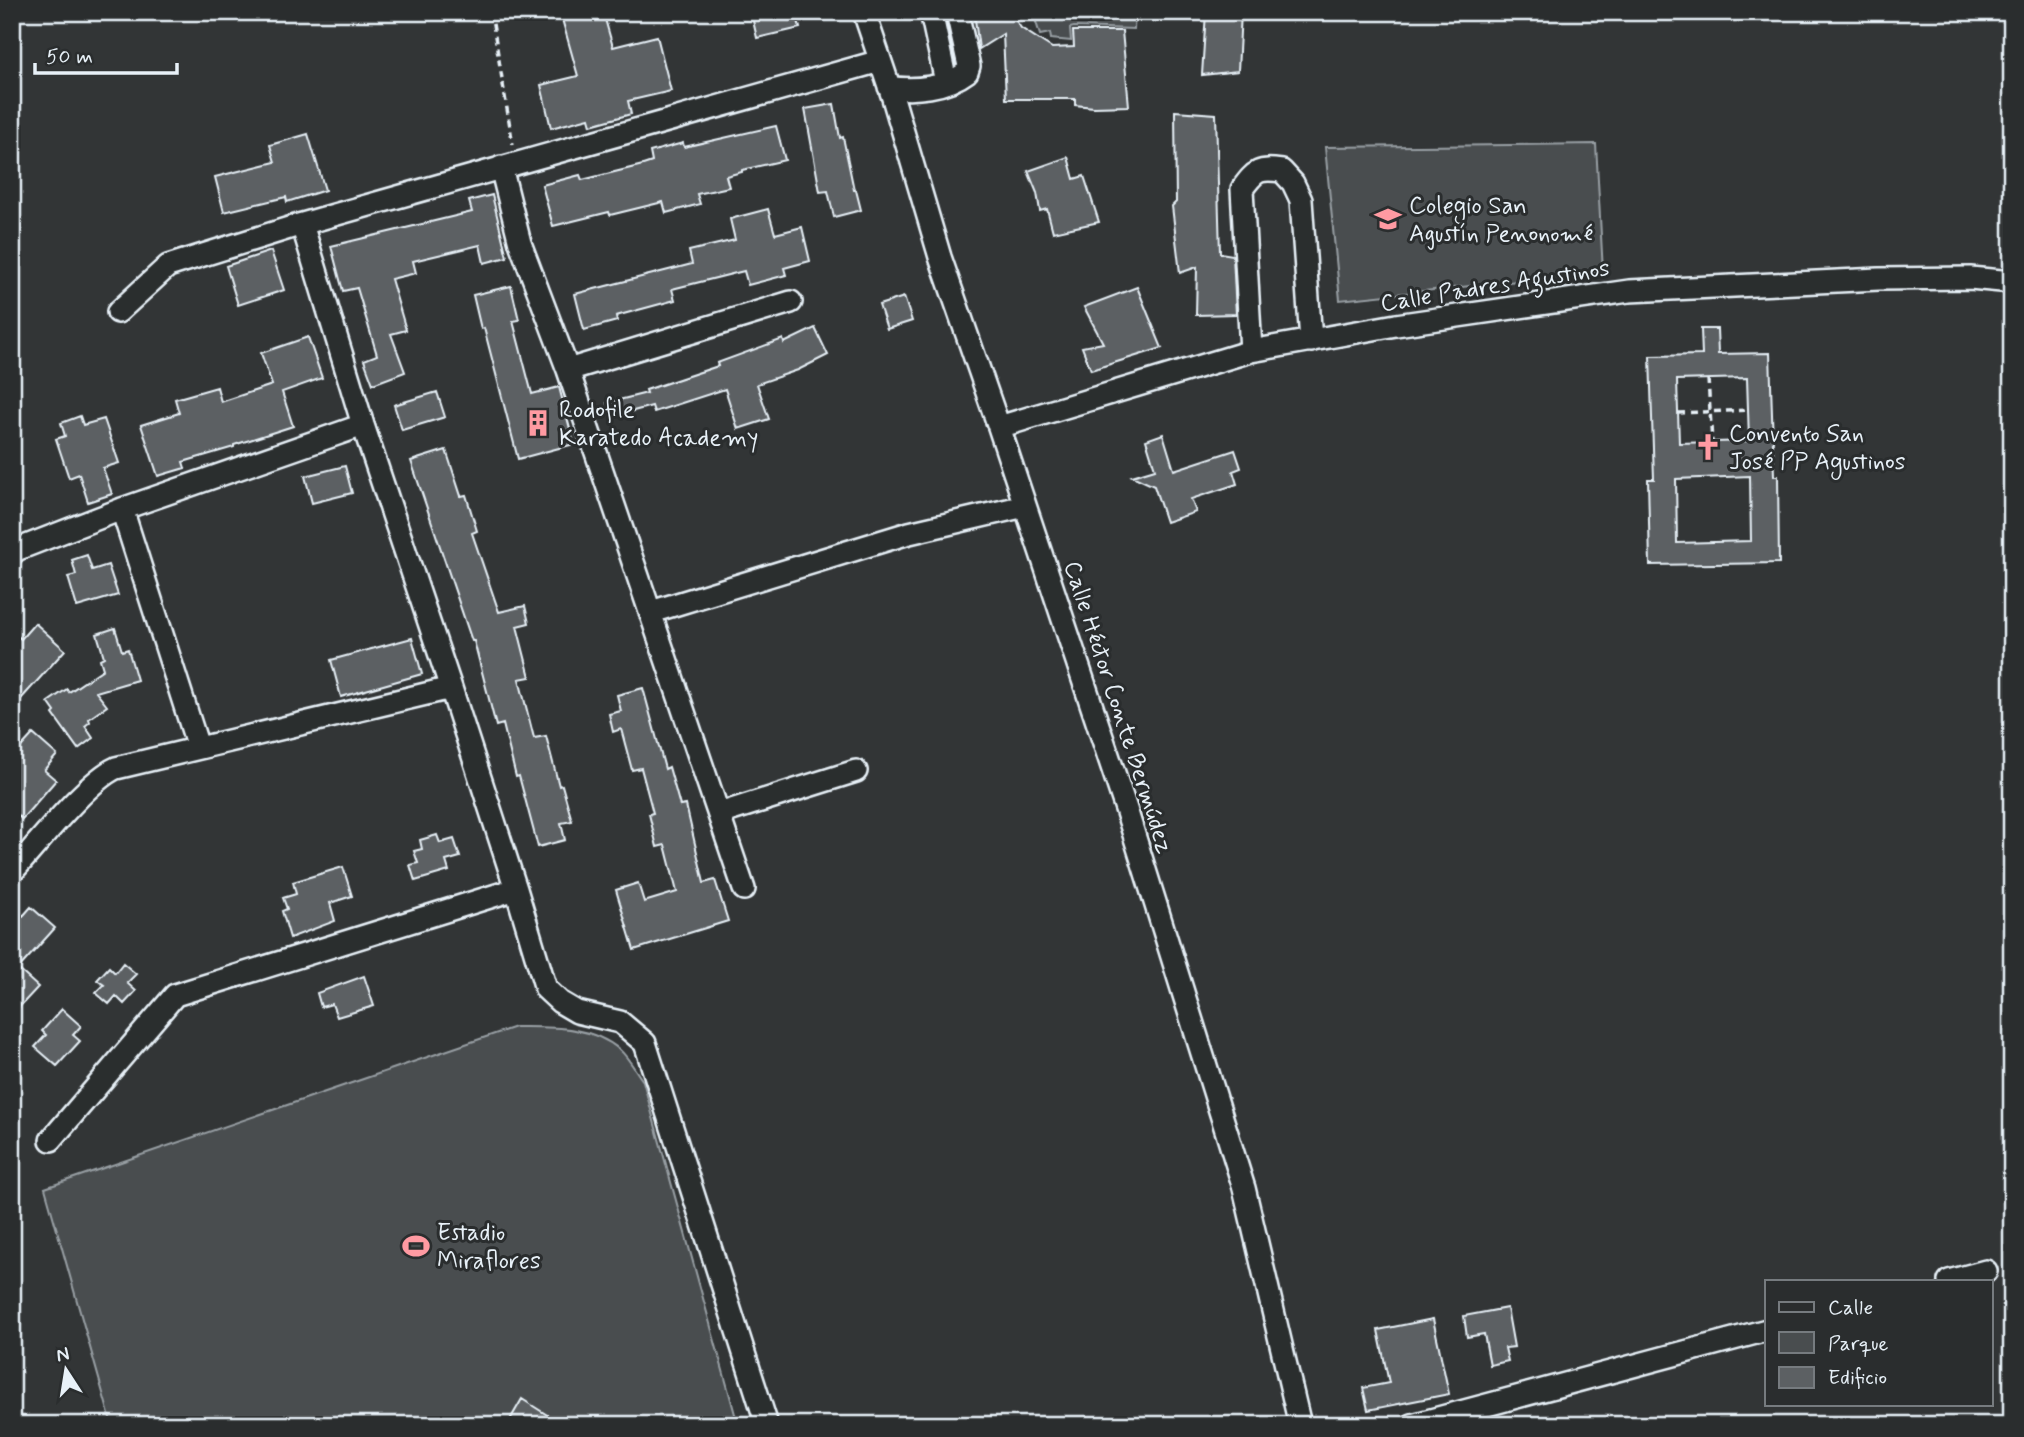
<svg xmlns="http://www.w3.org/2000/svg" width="2024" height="1437" font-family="Mynerve,sans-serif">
<rect width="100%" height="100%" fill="#323536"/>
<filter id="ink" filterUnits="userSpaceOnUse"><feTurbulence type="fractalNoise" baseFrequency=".0143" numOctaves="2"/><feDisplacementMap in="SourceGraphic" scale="14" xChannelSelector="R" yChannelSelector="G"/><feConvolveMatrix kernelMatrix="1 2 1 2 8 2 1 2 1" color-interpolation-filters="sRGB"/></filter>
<g filter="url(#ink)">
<path fill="#494d4f" stroke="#989fa4" stroke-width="2" d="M1033 12H1135L1134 29 1074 27 1070 28 1071 41 1051 39 1050 33 1040 35Z
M1596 144 1603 272 1340 300 1325 147Z
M515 1027C551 1027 591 1025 620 1050 629 1058 636 1072 643 1081L738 1425H112L45 1188Z"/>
<path fill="#5c6063" stroke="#e8f1f8" stroke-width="2" fill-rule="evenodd" d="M560 12H603L613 47 657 36 671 91 628 101 631 114 591 125 589 118 551 128 541 85 578 76Z
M751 12H796L800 28 757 38Z
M974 12H1010L1021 28 1052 48 1074 47 1073 31H1122L1129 106 1094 107 1075 105V99H1006L1003 34 979 49Z
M1206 12H1241L1238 71 1202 75Z
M834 104 840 138 843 137 854 190H856L861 210 834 217 828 191 820 192 805 109Z
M1175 111 1216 114 1220 253 1233 255 1236 314 1196 315 1197 267 1180 273 1172 206 1176 202Z
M776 126 785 160 742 170V172L726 176 729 187 697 194 700 204 666 213 663 202 610 215 609 212 553 226 542 185 580 175 582 180 643 165 652 162 650 152 683 143 684 147Z
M308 134 325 190 287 202 286 197 224 212 215 177 275 162 270 145Z
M1068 157 1074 179 1084 176 1099 222 1053 232 1047 209 1040 211 1037 193 1028 171Z
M492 195 507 257 484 263 480 245 413 261 416 273 391 279 406 330 391 334 405 372 373 384 364 360 377 355 357 288 343 291 331 246 472 212 469 201Z
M768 209 775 234 802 227 810 261 784 268 786 275 748 285 744 271 672 289 675 300 616 316 617 321 584 330 575 294 692 264 689 251 735 240 730 219Z
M271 251 284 290 238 305 226 266Z
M511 286 519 320 513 321 532 394 559 387 574 444 518 459 484 328 481 329 473 295Z
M1137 287 1162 348 1091 370 1082 347 1103 343 1084 307Z
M904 297 912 321 887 329 879 305Z
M815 328 828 355 798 370 757 384 769 419 738 429 725 389 654 412 652 406 611 417 607 403 647 393 646 390 718 366 717 363 783 339 784 343Z
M1701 329H1717L1718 354 1770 353 1774 476H1778L1779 563 1650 565 1648 479H1654L1650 356 1702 355ZM1747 378 1749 441 1679 443 1677 380ZM1750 476 1751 541 1677 543 1676 479Z
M308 337 322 378 282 392 293 426 234 445V447L183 462 185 468 158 476 141 425 179 413 175 399 217 387 221 402 272 385 261 353Z
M437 392 445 417 402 430 394 405Z
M80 416 83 425 104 419 119 463 103 468 112 494 88 502 79 474 69 478 56 439 65 436 61 423Z
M1163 434 1174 470 1235 450 1241 468 1233 471 1237 484 1191 499 1196 512 1166 522 1154 486 1132 476 1155 469 1146 440Z
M446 450 461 496 466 495 477 531 472 533 499 612 525 606 529 623 517 626 530 677 519 679 534 738 546 736 559 786 562 785 572 821 561 823 565 840 538 847 519 776 516 777 503 724 496 726 474 641H472L411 461Z
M345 466 352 493 312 503 305 476Z
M87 555 92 570 108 565 118 595 77 607 68 577 76 575 72 560Z
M35 623 65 650 21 699 12 691V631L21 639Z
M115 628 122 651 128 649 137 680 96 692 107 706 89 719 90 722 85 726 93 738 78 749 53 714 55 712 48 702 67 689 69 692 103 669 100 659 104 657 97 634Z
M412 638 422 674 341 697 331 660Z
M643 688 665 769 669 767 680 806 686 805 704 883 715 880 728 921 634 950 616 890 638 883 644 902 677 892 665 845 657 847 649 814 653 813 641 768 632 770 621 729 613 732 609 714 621 711 617 695Z
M33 734 57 755 44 770 56 780 22 819 12 811V757Z
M437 835 440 843 454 839 460 857 446 861 449 871 415 881 410 865 418 863 414 851 422 849 420 840Z
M343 867 352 896 330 903 335 921 290 938 282 911 287 909 283 898 296 894 293 882Z
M12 906 23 916 31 907 55 928 18 969 38 987 12 1015Z
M123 963 136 974 127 983 136 991 124 1004 116 996 109 1004 96 993 104 985 97 980 109 967 115 973Z
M364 976 374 1006 337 1017 332 1004 321 1007 317 993Z
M62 1009 81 1026 73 1035 80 1041 57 1066 35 1047 46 1035 42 1031Z
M1507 1308 1514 1347 1505 1348 1508 1361 1490 1365 1484 1334 1467 1337 1464 1316Z
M1433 1319 1449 1394 1368 1410 1363 1388 1389 1383 1378 1330Z
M522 1399 563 1425H507Z"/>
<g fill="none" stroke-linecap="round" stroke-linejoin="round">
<defs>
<path id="minor" d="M864 12 893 98 940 257 999 427 1126 809 1244 1188 1300 1425
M931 12 946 82
M889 87C914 91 946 88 967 72L969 66 957 12
M501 167 520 243 568 370 744 889
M118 312 168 266 302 224
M1251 351 1242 189C1256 170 1259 168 1282 171L1293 183 1301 200 1311 341
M568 370 791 302
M999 427 1251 351 1396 325 1629 291 1879 279 1970 278 2012 282
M122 509 198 747
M12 554 16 550 122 509 363 425
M651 612 909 533 1025 506
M719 814 856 771
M12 872C36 846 87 781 116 768L451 688
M51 1140 175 995 516 889
M1949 1281 1986 1271
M767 1425 645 1043 620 1022 577 1012 560 1002 546 989 516 889 451 688 363 425 302 224 880 61
M1412 1425 1767 1330"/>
</defs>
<use href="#minor" stroke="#e8f1f8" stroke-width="26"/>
<path stroke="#e8f1f8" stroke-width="3.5" stroke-dasharray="7 5" stroke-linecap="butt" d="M491 12 513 145
M1708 379 1712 442
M1678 413 1748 410"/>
<use href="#minor" stroke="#2a2d2e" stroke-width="21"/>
</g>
</g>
<defs>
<symbol id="school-bare" viewBox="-9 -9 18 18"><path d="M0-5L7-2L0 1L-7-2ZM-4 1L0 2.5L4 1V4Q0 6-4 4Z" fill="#ff9aa2" stroke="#2a2d2e" stroke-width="2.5" paint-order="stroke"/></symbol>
<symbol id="building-bare" viewBox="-9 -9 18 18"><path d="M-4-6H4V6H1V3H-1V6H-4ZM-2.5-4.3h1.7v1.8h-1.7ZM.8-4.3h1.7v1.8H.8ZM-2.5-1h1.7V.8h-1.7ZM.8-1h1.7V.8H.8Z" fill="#ff9aa2" stroke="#2a2d2e" stroke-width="2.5" paint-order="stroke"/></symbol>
<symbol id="church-bare" viewBox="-9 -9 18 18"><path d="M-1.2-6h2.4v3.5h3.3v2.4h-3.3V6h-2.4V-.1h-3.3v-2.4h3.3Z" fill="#ff9aa2" stroke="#2a2d2e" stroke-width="2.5" paint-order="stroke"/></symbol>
<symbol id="stadium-bare" viewBox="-9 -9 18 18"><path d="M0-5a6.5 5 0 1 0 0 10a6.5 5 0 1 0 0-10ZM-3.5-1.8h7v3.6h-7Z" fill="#ff9aa2" stroke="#2a2d2e" stroke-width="2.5" paint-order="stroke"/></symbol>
</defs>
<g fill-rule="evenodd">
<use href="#school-bare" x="1369" y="200" width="38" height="38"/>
<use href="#building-bare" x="519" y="404" width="38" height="38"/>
<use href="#church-bare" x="1689" y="428" width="38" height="38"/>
<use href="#stadium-bare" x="397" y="1227" width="38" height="38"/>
</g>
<g text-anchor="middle" stroke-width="6" stroke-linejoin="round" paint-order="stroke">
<g font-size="24" fill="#e8f1f8" stroke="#2a2d2e" text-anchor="start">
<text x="1409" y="213">Colegio San<tspan x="1409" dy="28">Agustín Penonomé</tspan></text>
<text x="559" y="417">Rodofile<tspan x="559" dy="28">Karatedo Academy</tspan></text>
<text x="1729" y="441">Convento San<tspan x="1729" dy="28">José PP Agustinos</tspan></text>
<text x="437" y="1240">Estadio<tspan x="437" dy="28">Miraflores</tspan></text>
</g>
<g font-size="24" fill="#e8f1f8" stroke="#2a2d2e">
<text transform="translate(1495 285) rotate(-9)" y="8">Calle Padres Agustinos</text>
<text transform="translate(1119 707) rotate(72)" y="8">Calle Héctor Conte Bermúdez</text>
</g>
</g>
<rect width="2024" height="1437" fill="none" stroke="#2a2d2e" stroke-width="42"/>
<rect x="21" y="21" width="1982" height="1395" fill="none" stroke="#e8f1f8" stroke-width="2.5" filter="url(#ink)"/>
<rect x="1765" y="1280" width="228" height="126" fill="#2a2d2e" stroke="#767b7f" stroke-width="2"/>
<rect x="1779" y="1302" width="35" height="10" fill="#2a2d2e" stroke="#767b7f" stroke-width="2"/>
<text x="1828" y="1314" font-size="21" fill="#e8f1f8">Calle</text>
<rect x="1779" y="1332" width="35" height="21" fill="#494d4f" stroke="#767b7f" stroke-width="2"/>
<text x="1828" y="1350" font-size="21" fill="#e8f1f8">Parque</text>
<rect x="1779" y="1367" width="35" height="21" fill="#5c6063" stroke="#767b7f" stroke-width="2"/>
<text x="1828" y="1384" font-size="21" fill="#e8f1f8">Edificio</text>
<g transform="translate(66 1370) rotate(348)" stroke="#2a2d2e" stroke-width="5" paint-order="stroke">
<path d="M0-5L12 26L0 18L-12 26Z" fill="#e8f1f8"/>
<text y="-10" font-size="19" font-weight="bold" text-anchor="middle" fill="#e8f1f8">N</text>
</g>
<path d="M35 63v10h142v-10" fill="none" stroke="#e8f1f8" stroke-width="3.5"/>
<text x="46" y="63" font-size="21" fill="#e8f1f8" stroke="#2a2d2e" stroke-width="5" paint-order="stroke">50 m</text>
</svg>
